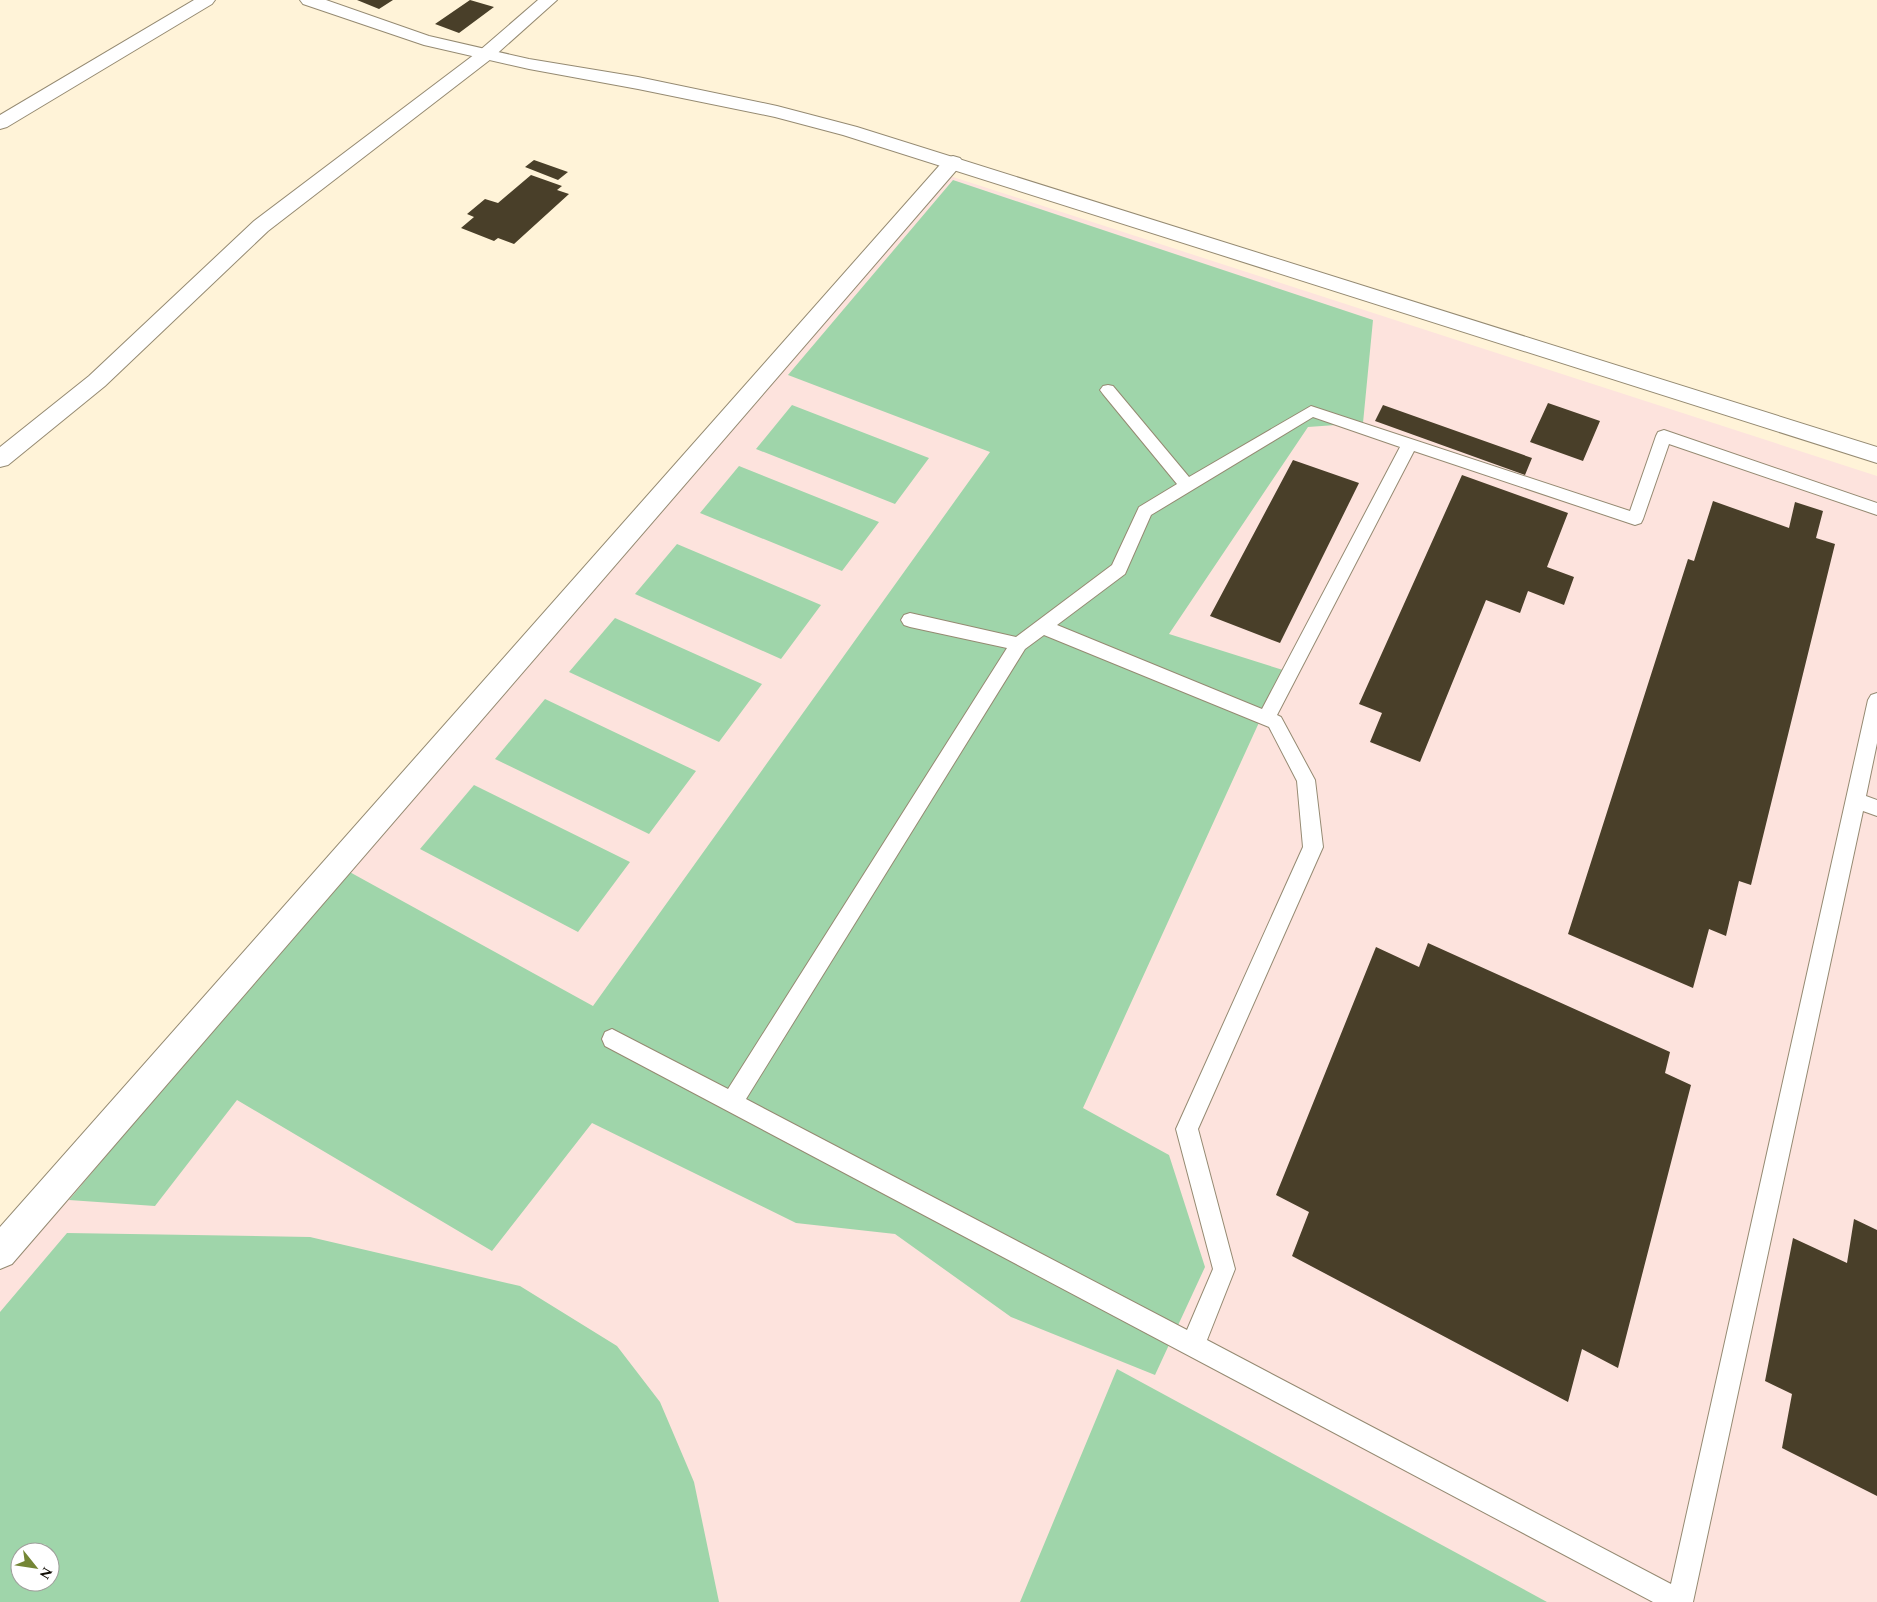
<svg xmlns="http://www.w3.org/2000/svg" width="1877" height="1602" font-family="Spectral,serif">
<rect width="100%" height="100%" fill="#fff3d8"/>
<path fill="#fde3dd" fill-rule="evenodd" d="M950 176 1877 476V1602H0V1271L405 797ZM20 1552H50V1582H20Z"/>
<path fill="#9fd5aa" fill-rule="evenodd" d="M953 180 1373 320 1363 423 1308 427 1169 634 1283 670 1083 1108 1169 1155 1205 1267 1155 1375 1011 1317 895 1234 796 1223 592 1123 492 1251 237 1100 155 1206 69 1200 346 870 593 1006 990 452 788 375Z
M792 405 929 458 895 504 756 449Z
M739 466 879 522 842 571 700 513Z
M677 544 821 605 781 659 635 594Z
M615 618 762 684 719 742 569 672Z
M545 699 696 771 649 834 495 759Z
M474 785 630 862 578 932 420 849Z
M67 1233 310 1237 520 1286 617 1346 660 1402 694 1482 719 1602H0V1312ZM20 1552H50V1582H20Z
M1117 1369 1547 1602H1020Z"/>
<path fill="#493f29" d="M357 0H393L379 9Z
M470 0 494 7 459 33 435 24Z
M534 160 568 172 558 180 525 167Z
M531 175 562 186 557 190 569 194 514 244 498 238 494 241 461 228 474 217 467 214 485 199 498 203Z
M1548 403 1600 421 1583 461 1530 442Z
M1383 405 1532 458 1525 475 1375 421Z
M1293 460 1359 483 1280 643 1210 616Z
M1462 475 1568 513 1547 567 1574 577 1564 605 1528 591 1520 613 1486 600 1420 762 1370 742 1382 713 1359 704Z
M1713 501 1789 528 1795 502 1823 511 1816 538 1835 544 1751 885 1739 881 1726 936 1709 929 1693 988 1568 934 1688 559 1694 561Z
M1428 943 1670 1052 1665 1073 1691 1085 1618 1368 1582 1349 1568 1402 1292 1256 1309 1212 1276 1195 1376 947 1419 967Z
M1854 1219 1877 1230V1496L1782 1448 1792 1394 1765 1381 1793 1238 1847 1263Z"/>
<g fill="none" stroke-linecap="round" stroke-linejoin="round">
<defs>
<path id="service" d="M1108 385 1113 386 1189 477 1311 406 1630 511 1656 436 1658 432 1664 430 1877 503V515L1669 444 1643 519 1641 523 1635 525 1414 451 1277 715 1281 717 1315 780 1323 847 1198 1129 1235 1269 1207 1340 1671 1584 1868 700 1871 695 1877 693V743L1866 796 1877 800V816L1863 811 1693 1602H1653L605 1046 602 1039 605 1032 612 1029 728 1089 1007 648 910 627 904 625 901 620 904 615 910 613 1016 637 1112 565 1139 507 1177 484 1103 394 1100 390 1103 386ZM1313 417 1400 447 1262 709 1057 625 1125 574 1151 515ZM1044 635 1269 727 1297 781 1303 847 1176 1129 1213 1269 1187 1330 746 1099 1025 649Z"/>
<path id="minor" d="M538 0H557L491 59 268 231 105 386 8 465 0 467V447L89 376 254 221 479 51Z
M953 156 960 158 963 162 960 166 12 1264 0 1269V1227L946 158Z"/>
<path id="tertiary" d="M194 0H215L212 4 7 127 0 129V115Z
M300 0H326L429 36 529 59 638 77 777 106 857 127 1877 447V463L843 135 775 117 638 89 529 69 424 45 303 4Z"/>
</defs>
<use href="#service" stroke="#958a72" stroke-width="2"/>
<use href="#minor" stroke="#958a72" stroke-width="2"/>
<use href="#tertiary" stroke="#958a72" stroke-width="2"/>
<use href="#service" fill="#fff" fill-rule="evenodd"/>
<use href="#minor" fill="#fff" fill-rule="evenodd"/>
<use href="#tertiary" fill="#fff" fill-rule="evenodd"/>
</g>
<g transform="translate(35 1567) rotate(120)"><circle r="24" fill="#ffffff" stroke="#9f9e9b"/>
<path d="M0-4L9 19L0 12L-9 19Z" fill="#748635"/>
<text y="-8" font-size="14" font-weight="bold" text-anchor="middle" fill="#100c04">N</text>
</g>
</svg>
